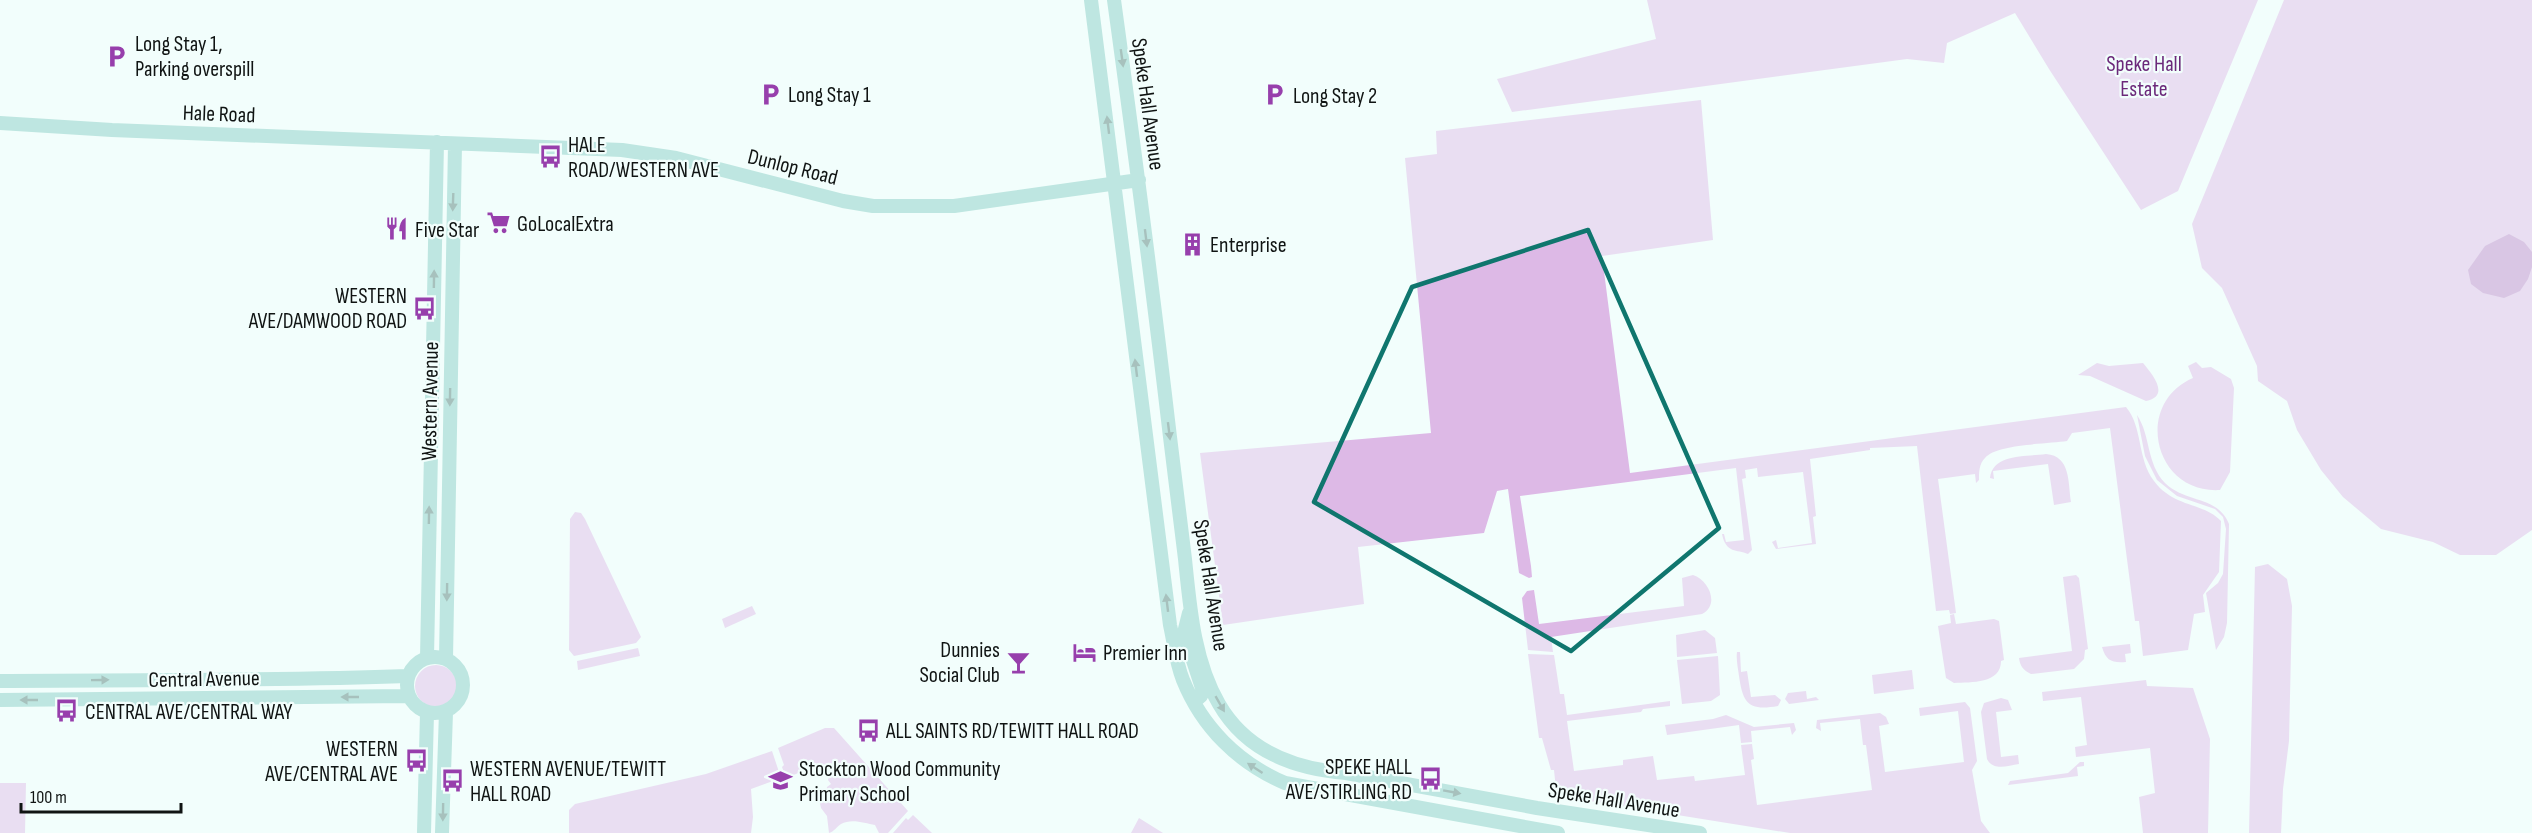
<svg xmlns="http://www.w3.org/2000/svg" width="2532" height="833" font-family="'Sofia Sans Condensed',sans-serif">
<rect width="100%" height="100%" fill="#f2fefc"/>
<path fill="#ddb9e6" d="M1647 0H2258L2178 191 2141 210 2049 69 2015 13 1947 43 1944 63 1907 59 1512 112 1497 79 1656 39Z
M2284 0H2532V530L2496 555H2460L2433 542 2381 529 2343 497 2321 470 2297 430 2287 401 2258 381 2257 366 2222 288 2202 268 2192 224Z
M1701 100 1713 240 1602 256 1630 473 2126 407C2143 427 2137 459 2154 481 2174 508 2203 502 2221 521L2219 572 2203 595 2205 612 2194 614 2188 650 2143 656 2139 621H2135L2110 428 2072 433 2067 441C2048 444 1996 444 1985 458 1979 464 1979 472 1979 480L1976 483 1975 474 1938 479 1956 613 1950 614 1949 610 1936 611 1917 446 1870 448V450L1810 459 1816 516 1813 517 1816 544 1776 549 1772 542 1776 540 1778 548 1812 543 1803 472 1758 477 1757 468 1745 470 1746 478 1742 479 1752 550 1748 554C1737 549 1726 554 1722 534H1724L1726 542 1744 540 1736 468 1520 496 1531 566 1532 577 1529 578 1519 573 1508 489 1497 491 1484 533 1358 547 1364 604 1223 625 1200 453 1431 433 1405 158 1437 154 1436 131Z
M2196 362 2202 368 2211 367 2231 379 2234 388 2230 472 2220 490C2154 494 2133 404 2193 378L2188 366Z
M2097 363 2109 366 2143 363C2152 374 2171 396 2146 401L2090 376 2078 375Z
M2137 415C2151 436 2146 463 2165 483 2187 504 2217 495 2229 524L2227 623 2224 637 2216 650 2206 593 2218 583 2223 574 2226 529 2223 517 2215 509 2177 496 2157 480 2145 456Z
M2046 454C2071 456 2068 483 2071 502L2054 505 2048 464 1993 471 1994 479 1990 478C1993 453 2027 457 2046 454Z
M575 512 581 513 585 519 641 637 636 643 574 656 569 650 570 519Z
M2268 564 2287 579 2292 606 2289 741 2283 789 2281 833H2249L2255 567Z
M1693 575C1709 580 1720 605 1702 614L1551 637 1553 652 1528 650 1522 598 1527 591 1534 590 1539 624 1684 606 1682 578Z
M2076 575 2079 578 2088 649 2085 650 2084 659 2074 669 2031 674C2023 670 2020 666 2019 658L2072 651 2063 577Z
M752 606 756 614 725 628 722 619Z
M1954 614 1956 624 1994 619 1999 621 2004 660 2001 661C2001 684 1971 682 1954 683L1946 678 1938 626 1951 623 1950 615Z
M1705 630 1715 638 1717 653 1677 657 1676 635Z
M2130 644 2131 653 2125 654 2126 662C2112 663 2106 661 2102 647Z
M638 648 640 656 578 670 577 661Z
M1737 652H1740L1741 672 1747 671 1751 697 1775 695 1781 700 1778 706C1749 711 1743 704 1739 676 1738 668 1736 660 1737 652Z
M1528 654 1554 655 1560 694H1564L1567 715 1670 701V706L1643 709 1641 712 1567 721 1574 771 1623 765V760L1653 756 1657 780 1694 776 1695 781 1745 775 1741 745 1752 744 1754 759 1751 760 1757 805 1872 790 1866 745H1863L1860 719 1820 723 1821 731 1816 728 1817 720 1880 713 1886 717 1889 724 1879 726 1885 772 1964 762 1958 711 1920 716 1919 708 1965 702 1970 708 1977 761 1972 770 1981 821 1990 833H1790L1559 796 1560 790 1556 789 1554 770H1551L1542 738H1539Z
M1718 656 1720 695 1711 701 1682 704 1677 660Z
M415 686a21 21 0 1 1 42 0a21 21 0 1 1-42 0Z
M1912 670 1914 689 1874 694 1872 675Z
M2146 680 2147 686 2193 688 2210 739 2208 833H2143L2139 797 2155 793 2150 748 2076 757 2075 747 2087 745 2081 697 2043 701 2042 692Z
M1806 691 1807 699 1816 697 1819 700 1789 704 1785 699 1788 693Z
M2001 698 2008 700 2012 710 1996 712 2001 757 2018 755 2019 764C2007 766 1993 771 1987 759L1981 712 1984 703Z
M1726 715 1754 727 1794 723 1796 730 1792 735 1790 727 1751 731 1752 742 1741 743 1739 725 1667 735 1665 725 1713 719Z
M825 728H834L908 811 888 833H879L875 825C865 823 851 818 841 824 836 827 835 831 829 833L827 816 821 808 819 799 826 796 827 787 831 784 828 780 830 771 824 765H818L786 778 782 767 784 765 778 748Z
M772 751 781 778 751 789 753 817 751 833H569V810L575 804 706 774Z
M2080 762H2084V766L2077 767 2078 776 2008 785 2010 781 2068 773Z
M0 783H26L25 833H0Z
M913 815 932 833H893L906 818 908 820Z
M1139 818 1163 833H1131Z"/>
<path fill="#ba84c7" d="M2509 234 2524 242 2532 252V267L2528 279 2520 291 2504 298 2483 293 2471 284 2468 270 2485 246Z"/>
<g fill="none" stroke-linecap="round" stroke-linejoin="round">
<path stroke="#7ecbc0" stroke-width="14" d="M1091 0 1170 625C1174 643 1176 663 1183 680 1202 727 1238 763 1285 783L1558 833
M1114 0C1134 146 1153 291 1170 437 1175 478 1180 519 1185 559 1190 608 1194 661 1219 704 1246 751 1295 769 1346 773L1537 808 1700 833
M0 123 112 130 622 150 676 158 843 201 873 206H954L1139 180
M1189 613 1184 633 1203 691 1201 696 1194 702
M407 685a28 28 0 1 1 56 0a28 28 0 1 1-56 0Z
M427 658 437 142
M446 659 455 144
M0 681C136 680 272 681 407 676
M0 700 408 696
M424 833 427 713
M442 833 446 712"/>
</g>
<defs><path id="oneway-solid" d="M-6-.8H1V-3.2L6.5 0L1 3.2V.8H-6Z" transform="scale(1.5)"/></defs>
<g fill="#4c7972">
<use href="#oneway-solid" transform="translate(1122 58) rotate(82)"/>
<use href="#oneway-solid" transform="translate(1108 125) rotate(-97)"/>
<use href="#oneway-solid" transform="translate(453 202) rotate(92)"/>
<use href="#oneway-solid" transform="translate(1146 238) rotate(83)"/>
<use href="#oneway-solid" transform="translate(434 279) rotate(-89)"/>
<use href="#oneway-solid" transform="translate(1136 368) rotate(-97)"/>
<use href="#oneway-solid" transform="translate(450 397) rotate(91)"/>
<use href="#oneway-solid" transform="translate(1169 431) rotate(83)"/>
<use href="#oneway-solid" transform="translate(429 515) rotate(-89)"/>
<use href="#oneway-solid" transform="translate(447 592) rotate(91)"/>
<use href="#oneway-solid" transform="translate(1167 603) rotate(-97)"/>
<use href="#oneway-solid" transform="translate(100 680) rotate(-1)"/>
<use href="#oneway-solid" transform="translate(350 697) rotate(180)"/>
<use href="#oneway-solid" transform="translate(29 700) rotate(180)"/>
<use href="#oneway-solid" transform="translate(1220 704) rotate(60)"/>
<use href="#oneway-solid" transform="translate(1255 768) rotate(-147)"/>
<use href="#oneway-solid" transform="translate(1452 792) rotate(10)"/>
<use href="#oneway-solid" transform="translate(443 812) rotate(91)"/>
</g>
<path d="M0 0H2532V833H0ZM1588 230 1719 528 1571 651 1314 502 1412 287Z" fill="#f2fefc" fill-opacity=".55" fill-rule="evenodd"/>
<path fill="none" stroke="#0f766e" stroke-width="4.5" stroke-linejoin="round" d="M1588 230 1719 528 1571 651 1314 502 1412 287Z"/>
<defs>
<symbol id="parking-bare" viewBox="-9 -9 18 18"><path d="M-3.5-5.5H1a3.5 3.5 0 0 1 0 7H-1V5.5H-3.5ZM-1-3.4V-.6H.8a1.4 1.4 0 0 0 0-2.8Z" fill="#973fac" stroke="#f2fefc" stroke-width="2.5" paint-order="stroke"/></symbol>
<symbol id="bus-bare" viewBox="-9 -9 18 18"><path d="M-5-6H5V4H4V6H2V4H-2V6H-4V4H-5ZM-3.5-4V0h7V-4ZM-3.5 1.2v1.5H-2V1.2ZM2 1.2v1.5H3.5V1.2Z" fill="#973fac" stroke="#f2fefc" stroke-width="2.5" paint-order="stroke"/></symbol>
<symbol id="supermarket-bare" viewBox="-9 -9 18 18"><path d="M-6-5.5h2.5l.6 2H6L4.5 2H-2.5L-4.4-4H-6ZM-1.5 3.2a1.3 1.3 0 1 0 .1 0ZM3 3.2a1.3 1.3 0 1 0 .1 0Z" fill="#973fac" stroke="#f2fefc" stroke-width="2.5" paint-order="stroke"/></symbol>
<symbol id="restaurant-bare" viewBox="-9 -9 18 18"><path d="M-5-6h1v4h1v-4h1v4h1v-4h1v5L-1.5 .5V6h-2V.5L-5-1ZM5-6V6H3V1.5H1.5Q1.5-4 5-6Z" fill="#973fac" stroke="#f2fefc" stroke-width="2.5" paint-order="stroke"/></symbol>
<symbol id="building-bare" viewBox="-9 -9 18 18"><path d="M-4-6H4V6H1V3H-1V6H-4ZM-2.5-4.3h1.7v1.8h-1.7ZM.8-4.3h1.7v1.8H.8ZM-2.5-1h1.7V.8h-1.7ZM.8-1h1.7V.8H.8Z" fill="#973fac" stroke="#f2fefc" stroke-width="2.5" paint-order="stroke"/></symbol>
<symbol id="hotel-bare" viewBox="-9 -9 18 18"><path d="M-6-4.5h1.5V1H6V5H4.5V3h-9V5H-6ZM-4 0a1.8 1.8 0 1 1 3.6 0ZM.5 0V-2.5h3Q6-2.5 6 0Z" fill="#973fac" stroke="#f2fefc" stroke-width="2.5" paint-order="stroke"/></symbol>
<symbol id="bar-bare" viewBox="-9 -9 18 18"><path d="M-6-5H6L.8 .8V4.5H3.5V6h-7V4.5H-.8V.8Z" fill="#973fac" stroke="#f2fefc" stroke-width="2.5" paint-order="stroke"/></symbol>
<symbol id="school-bare" viewBox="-9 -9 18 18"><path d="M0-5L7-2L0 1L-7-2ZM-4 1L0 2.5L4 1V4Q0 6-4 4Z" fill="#973fac" stroke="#f2fefc" stroke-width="2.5" paint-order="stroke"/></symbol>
</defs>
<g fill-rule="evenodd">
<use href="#parking-bare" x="100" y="40" width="33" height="33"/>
<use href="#parking-bare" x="754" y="78" width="33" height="33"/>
<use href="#parking-bare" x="1258" y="78" width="33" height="33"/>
<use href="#bus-bare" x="534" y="140" width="33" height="33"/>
<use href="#supermarket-bare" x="482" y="206" width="33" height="33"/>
<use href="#restaurant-bare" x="380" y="212" width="33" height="33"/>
<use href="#building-bare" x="1176" y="228" width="33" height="33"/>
<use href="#bus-bare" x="408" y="292" width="33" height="33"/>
<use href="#hotel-bare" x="1068" y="636" width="33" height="33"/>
<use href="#bar-bare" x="1002" y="646" width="33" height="33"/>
<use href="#bus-bare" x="50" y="694" width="33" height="33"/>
<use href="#bus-bare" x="852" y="714" width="33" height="33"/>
<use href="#bus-bare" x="400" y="744" width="33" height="33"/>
<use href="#bus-bare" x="1414" y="762" width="33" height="33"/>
<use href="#bus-bare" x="436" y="764" width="33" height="33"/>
<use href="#school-bare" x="764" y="764" width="33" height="33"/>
</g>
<g text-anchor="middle" stroke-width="4.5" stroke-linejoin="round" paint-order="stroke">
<g font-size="22" fill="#101413" stroke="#f2fefc" text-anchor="start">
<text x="135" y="51">Long Stay 1,<tspan x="135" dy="25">Parking overspill</tspan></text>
<text x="788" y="102">Long Stay 1</text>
<text x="1293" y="103">Long Stay 2</text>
<text x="568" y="152">HALE<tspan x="568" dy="25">ROAD/WESTERN AVE</tspan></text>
<text x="517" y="231">GoLocalExtra</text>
<text x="415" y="237">Five Star</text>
<text x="1210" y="252">Enterprise</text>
<text x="407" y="303" text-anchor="end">WESTERN<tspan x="407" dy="25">AVE/DAMWOOD ROAD</tspan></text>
<text x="1000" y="657" text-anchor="end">Dunnies<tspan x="1000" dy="25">Social Club</tspan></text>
<text x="1103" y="660">Premier Inn</text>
<text x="85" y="719">CENTRAL AVE/CENTRAL WAY</text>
<text x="886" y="738">ALL SAINTS RD/TEWITT HALL ROAD</text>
<text x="398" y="756" text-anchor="end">WESTERN<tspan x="398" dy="25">AVE/CENTRAL AVE</tspan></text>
<text x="1412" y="774" text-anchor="end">SPEKE HALL<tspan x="1412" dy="25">AVE/STIRLING RD</tspan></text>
<text x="470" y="776">WESTERN AVENUE/TEWITT<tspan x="470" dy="25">HALL ROAD</tspan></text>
<text x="799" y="776">Stockton Wood Community<tspan x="799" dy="25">Primary School</tspan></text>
</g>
<g font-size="22" fill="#6b297a" stroke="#f2fefc">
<text x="2144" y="71">Speke Hall<tspan x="2144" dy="25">Estate</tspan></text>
</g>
<g font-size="22" fill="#101413" stroke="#f2fefc">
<text transform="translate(1149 104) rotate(82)" y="8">Speke Hall Avenue</text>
<text transform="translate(219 113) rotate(2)" y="8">Hale Road</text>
<text transform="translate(793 166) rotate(14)" y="8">Dunlop Road</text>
<text transform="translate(429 401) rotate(-89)" y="8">Western Avenue</text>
<text transform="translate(1212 585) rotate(81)" y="8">Speke Hall Avenue</text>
<text transform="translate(204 678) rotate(-1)" y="8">Central Avenue</text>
<text transform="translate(1614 799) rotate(9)" y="8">Speke Hall Avenue</text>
</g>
</g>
<path d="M21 803v9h160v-9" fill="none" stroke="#101413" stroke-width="3"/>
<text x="30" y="803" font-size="18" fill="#101413" stroke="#f2fefc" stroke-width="4.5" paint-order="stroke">100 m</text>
</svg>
